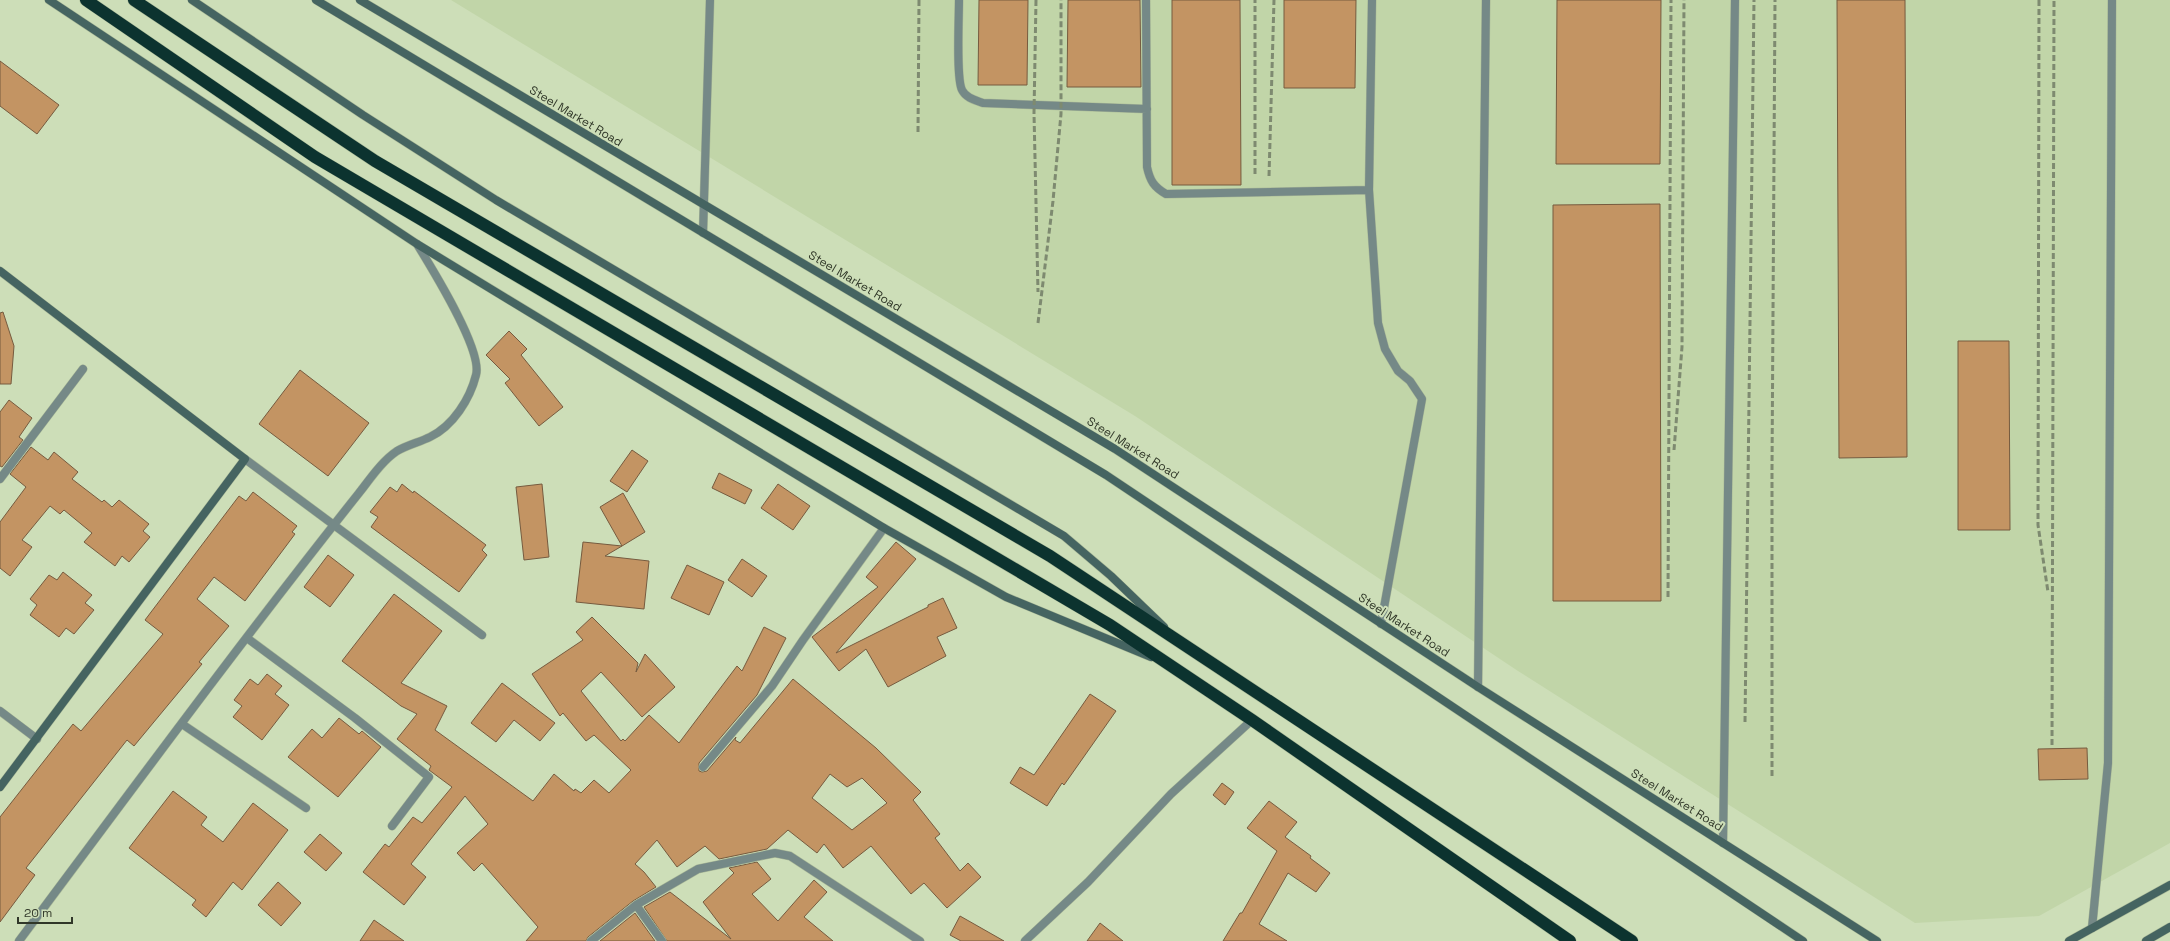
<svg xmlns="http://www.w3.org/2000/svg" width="2170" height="941" font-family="'Space Grotesk',sans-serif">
<rect width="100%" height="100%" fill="#cddeb8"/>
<path fill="#c1d5a8" d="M451 0H2170V843L2039 916 1915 923 1518 671 1135 416Z"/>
<path fill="#c39463" stroke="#765b3f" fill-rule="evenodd" d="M979 0H1028L1027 85H978Z
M1068 0H1140L1141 87H1067Z
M1172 0H1240L1241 185H1172Z
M1284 0H1356L1355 88H1284Z
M1557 0H1661L1660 164H1556Z
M1837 0H1905L1907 457 1839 458Z
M0 61 59 105 37 134 0 106Z
M1660 204 1661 601H1553V205Z
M3 312 14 346 11 384H0V313Z
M509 331 527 349 521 355 563 407 539 426 505 383 510 379 486 355Z
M1958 341H2009L2010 530H1958Z
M300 370 369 423 328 476 259 424Z
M9 400 32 418 19 437 23 440 2 467 0 466V412Z
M31 447 48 460 54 452 78 472 72 479 102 502 104 500 112 507 119 500 149 524 143 531 150 537 129 562 122 556 115 566 84 542 92 533 64 510 60 514 50 506 22 540 32 547 10 576 0 568V522L26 487 10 474Z
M632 450 648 461 627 492 610 481Z
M719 473 752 490 745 504 712 488Z
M402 484 413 493 414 491 486 545 482 550 487 555 459 592 371 527 378 517 370 512 390 487 397 492Z
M542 484 549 557 524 560 516 487Z
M778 484 810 506 793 530 761 508Z
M253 492 297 526 292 532 295 534 245 601 214 577 197 599 229 626 199 662 202 664 134 746 127 740 26 868 35 875 0 922V817L73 724 81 731 163 634 145 620 239 496 246 501Z
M623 493 645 532 622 546 600 507Z
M583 542 622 546 605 556 649 561 644 609 576 602Z
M896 542 916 559 836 653 928 607V605L943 598 957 628 937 637 946 656 888 687 866 649 839 671 812 637 878 587 866 577Z
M328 555 354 575 330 607 304 587Z
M742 559 767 576 752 597 728 580Z
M687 565 724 582 709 615 671 598Z
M63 572 92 595 85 603 94 610 74 634 66 628 59 637 30 615 37 605 30 599 49 575 57 580Z
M394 594 442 631 401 683 447 706 435 730 533 801 554 774 574 791 575 789 581 793 594 780 609 793 631 770 594 735 586 741 563 713 560 716 532 674 583 640 576 632 592 617 638 663 636 672 645 654 675 687 642 717 601 672 581 691 621 741 623 739 625 741 649 715 679 743 737 666 742 671 764 627 786 638 757 695 699 763V771L702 772 707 771 736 737 735 740 740 743 793 679 876 748 921 792 913 800 940 834 935 838 960 871 968 863 981 877 947 908 924 883 911 894 871 846 843 868 824 844 817 853 788 830 767 849 719 859 705 846 677 867 657 840 635 864 644 872 656 887 633 901 588 937 586 941H526L538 927 482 863 474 871 457 853 488 824 465 796 411 864 426 877 404 905 363 872 385 844 389 847 413 817 422 823 452 787 429 770 431 766 397 739 417 714 401 706 342 661ZM830 774 847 787 862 778 887 803 852 830 812 798Z
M267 674 282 686 275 694 289 705 262 740 233 717 242 706 234 700 250 679 258 685Z
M502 683 555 723 540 741 514 720 496 742 471 723Z
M1090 694 1116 711 1064 785 1062 783 1047 806 1010 783 1020 767 1034 775Z
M339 718 359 734 362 731 381 747 338 797 288 757 312 729 322 738Z
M2087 748 2088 779 2039 780 2038 749Z
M1222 783 1234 792 1225 805 1213 795Z
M173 791 207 817 201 825 223 842 253 803 288 830 242 890 233 882 206 917 192 905 196 900 129 848Z
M1269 801 1297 822 1285 837 1311 856 1310 858 1330 873 1316 892 1288 873 1259 924 1287 941H1223L1240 913H1242L1277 851 1247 828Z
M320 834 342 853 326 871 304 852Z
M757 862 771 879 752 894 778 921 814 880 827 892 804 917 833 941H667L644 907 670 892 731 939 703 902 734 873 729 868Z
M278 882 301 903 281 926 258 905Z
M635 913 655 941H600Z
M960 916 1004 941H961L950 935Z
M374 920 404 941H360Z
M1100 923 1123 941H1087Z"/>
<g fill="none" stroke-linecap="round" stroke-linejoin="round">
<defs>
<path id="lane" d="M959 0C959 17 956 78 962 90 966 98 975 100 983 103L1147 109
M1146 0 1147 167C1150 181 1154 187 1166 194L1369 190
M1372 0 1369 190 1378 323 1385 349 1398 371 1410 381 1422 399 1381 624
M703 233 710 0
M1478 687 1486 0
M1723 843 1735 0
M2092 928 2108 763 2112 0"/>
<path id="street" d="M245 459 482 635
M0 479 83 369
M247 638 355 718 429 777 392 826
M0 711 37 739
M182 724 306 808
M703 767 772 686 803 640 884 528
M19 941C131 791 242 640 359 493 370 479 382 461 397 451 407 445 420 442 430 437 453 426 470 399 476 375 483 350 431 267 417 244
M591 941 636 905
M662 941 636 905 698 869 775 853 790 856 920 941
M1025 941 1088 882 1171 794 1252 720"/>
<path id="secondary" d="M49 0 417 244 884 528 1006 597 1151 657
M192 0 363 115 496 200 1064 536 1111 576 1164 627
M316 0 1106 475 1803 941
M360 0 1115 449 1478 687 1877 941
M0 271 245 459 0 787
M2069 941 2170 885
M2146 941 2170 927"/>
<path id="highway" d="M86 0 315 157 1110 625 1252 720 1570 941
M134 0 375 161 1050 556 1632 941"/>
</defs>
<use href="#lane" stroke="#aab998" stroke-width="9"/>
<use href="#street" stroke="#aab998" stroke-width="9"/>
<use href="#secondary" stroke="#aab998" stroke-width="9"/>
<use href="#highway" stroke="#aab998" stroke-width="13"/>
<use href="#lane" stroke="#758987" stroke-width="8"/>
<use href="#street" stroke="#758987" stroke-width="8"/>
<use href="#secondary" stroke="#456461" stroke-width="8"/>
<use href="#highway" stroke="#0c332f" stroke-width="12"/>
<path stroke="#7e8a70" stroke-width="3" stroke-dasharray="6 3" stroke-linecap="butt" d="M1036 0 1034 113 1038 292
M2039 0 2038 525 2048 592
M918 132 919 0
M1255 174V0
M1269 176 1274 0
M1038 323 1053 201 1061 114V0
M1674 450 1682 347 1684 0
M1668 597 1671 0
M1745 722 1754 0
M2052 745 2054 0
M1772 776V470L1775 0"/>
</g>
<g text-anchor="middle" stroke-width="4" stroke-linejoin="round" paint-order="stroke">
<g font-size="12" fill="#303728" stroke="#cddeb8">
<text transform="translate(576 116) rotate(31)" y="4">Steel Market Road</text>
<text transform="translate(855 281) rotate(31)" y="4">Steel Market Road</text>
<text transform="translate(1133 448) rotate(32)" y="4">Steel Market Road</text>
<text transform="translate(1404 625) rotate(33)" y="4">Steel Market Road</text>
<text transform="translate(1677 800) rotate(32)" y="4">Steel Market Road</text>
</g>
</g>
<path d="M18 917v6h54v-6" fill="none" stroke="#303728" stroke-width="2"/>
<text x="24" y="917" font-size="12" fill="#303728" stroke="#cddeb8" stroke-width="3" paint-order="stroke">20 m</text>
</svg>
